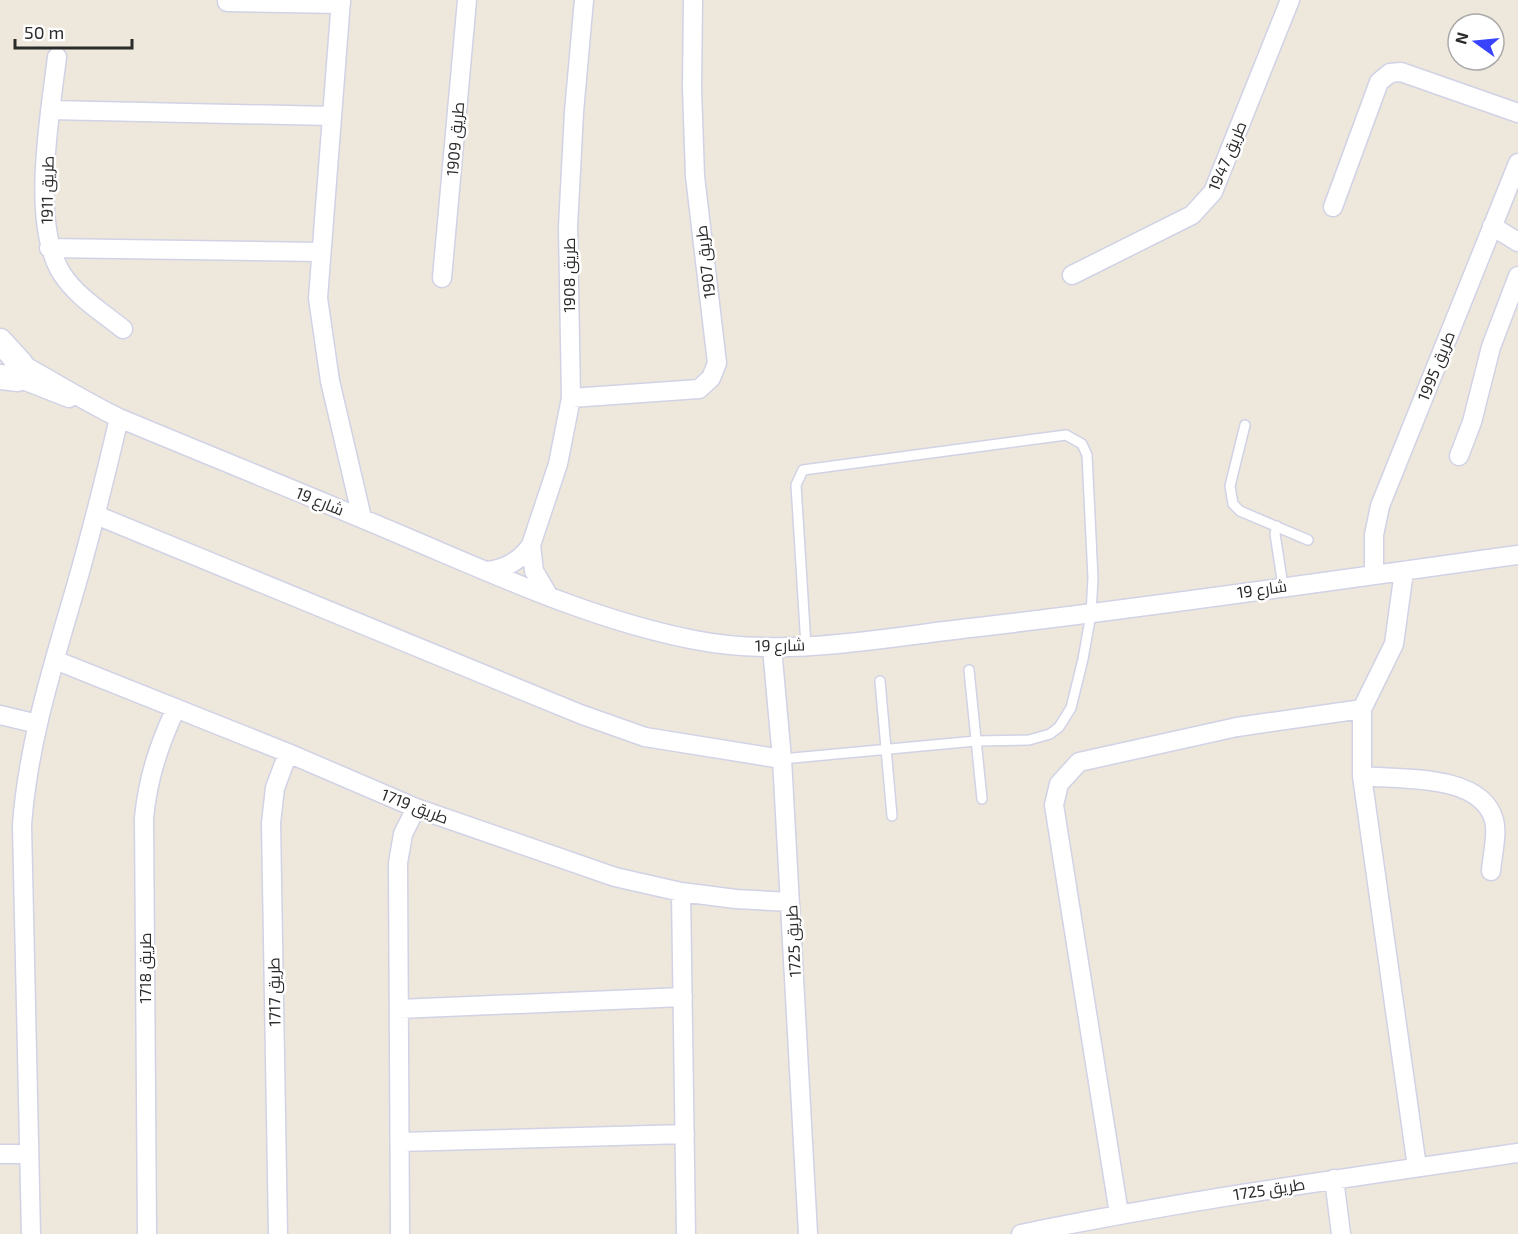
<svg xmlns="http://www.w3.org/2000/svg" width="1518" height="1234" font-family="'Exo 2',Cairo,sans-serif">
<rect width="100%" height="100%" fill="#eee8dc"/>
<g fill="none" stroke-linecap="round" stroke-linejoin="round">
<defs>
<path id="service" d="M1245 425 1230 486 1233 504 1240 511 1308 540
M1277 526 1275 534 1283 586
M969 670 982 799
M880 681 892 816
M782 759 976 741 1029 740 1050 734 1059 727 1071 708 1083 659 1091 614 1093 578 1087 455 1082 444 1066 435 803 470 796 485 806 646"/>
<path id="minor" d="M341 0 318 298 330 381 362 518
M227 2 341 4
M57 57C50 115 30 224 62 274 77 297 102 312 123 329
M50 110 331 116
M1333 207 1379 82 1390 73 1401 72 1518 113
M1492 226 1518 242
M49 248 320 252
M1072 275 1192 215 1213 192 1290 0
M442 278 467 0
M12 359C48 378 82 400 119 418 215 458 312 497 408 538 500 577 596 621 695 640 785 658 880 638 970 628 1153 607 1336 580 1518 555
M8 374 69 398
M571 398 699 389 711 378 717 363 695 176 692 88 693 0
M1459 456 1472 422 1491 347 1518 276
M96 515 580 714 645 737 782 759
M531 545 534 571 547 593
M487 571C506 569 520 561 531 545L558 464 571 398 568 227 574 112 584 0
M1374 574V535L1380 506 1518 163
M772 648 782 759 808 1234
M55 660 288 753 416 808 615 877 681 892 736 899 790 902
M1362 709V776L1417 1167
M0 715 38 724
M1362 776C1401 780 1481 773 1494 820 1498 834 1492 856 1491 871
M681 892 686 1234
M399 1009 683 997
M400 1142 685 1134
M0 1154H28
M1334 1179 1341 1234
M1119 1214 1054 805 1059 784 1079 762 1237 727 1362 709 1394 644 1404 571
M31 1234 22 825C28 743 53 665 76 586 92 530 106 474 119 418
M147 1234 144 818C148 777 159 745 176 708
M278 1234 271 823 275 788 288 753
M400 1234 398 863 403 834 416 808
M1021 1234C1186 1200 1352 1177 1518 1153"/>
<path id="tertiary" d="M0 341 21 364
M0 377 18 379"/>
</defs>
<use href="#service" stroke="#d1d2e5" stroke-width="12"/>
<use href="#minor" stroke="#d1d2e5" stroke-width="21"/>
<use href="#tertiary" stroke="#d1d2e5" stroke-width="27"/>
<use href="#service" stroke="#fff" stroke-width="9"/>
<use href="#minor" stroke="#fff" stroke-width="18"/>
<use href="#tertiary" stroke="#fff" stroke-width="24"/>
</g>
<g text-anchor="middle" stroke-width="5" stroke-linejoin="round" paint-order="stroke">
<g font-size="16" fill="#2b2b2b" stroke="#fff">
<text transform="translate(455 139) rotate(-85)" y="6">طريق 1909</text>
<text transform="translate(1227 156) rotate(-67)" y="6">طريق 1947</text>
<text transform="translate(47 190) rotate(-89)" y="6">طريق 1911</text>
<text transform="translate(705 262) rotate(-97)" y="6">طريق 1907</text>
<text transform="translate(569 275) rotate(-90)" y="6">طريق 1908</text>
<text transform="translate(1436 366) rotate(-68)" y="6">طريق 1995</text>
<text transform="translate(320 501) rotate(22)" y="6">شارع 19</text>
<text transform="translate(1262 589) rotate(-8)" y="6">شارع 19</text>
<text transform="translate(780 645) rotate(-1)" y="6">شارع 19</text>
<text transform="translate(415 806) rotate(21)" y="6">طريق 1719</text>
<text transform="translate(793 941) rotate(-93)" y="6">طريق 1725</text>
<text transform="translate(145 968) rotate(-90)" y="6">طريق 1718</text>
<text transform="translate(274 992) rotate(-91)" y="6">طريق 1717</text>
<text transform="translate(1269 1189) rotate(-9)" y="6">طريق 1725</text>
</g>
</g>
<g transform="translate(1476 42) rotate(285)"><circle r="28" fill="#ffffff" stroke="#aaaaaa" stroke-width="1.5"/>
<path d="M0-4.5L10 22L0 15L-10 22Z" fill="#3743ff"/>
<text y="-9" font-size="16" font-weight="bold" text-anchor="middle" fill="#2b2b2b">N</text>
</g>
<path d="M15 39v9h117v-9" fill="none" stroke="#2b2b2b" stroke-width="3"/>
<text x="24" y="39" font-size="18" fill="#2b2b2b" stroke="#ffffff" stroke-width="4.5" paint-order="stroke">50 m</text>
</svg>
